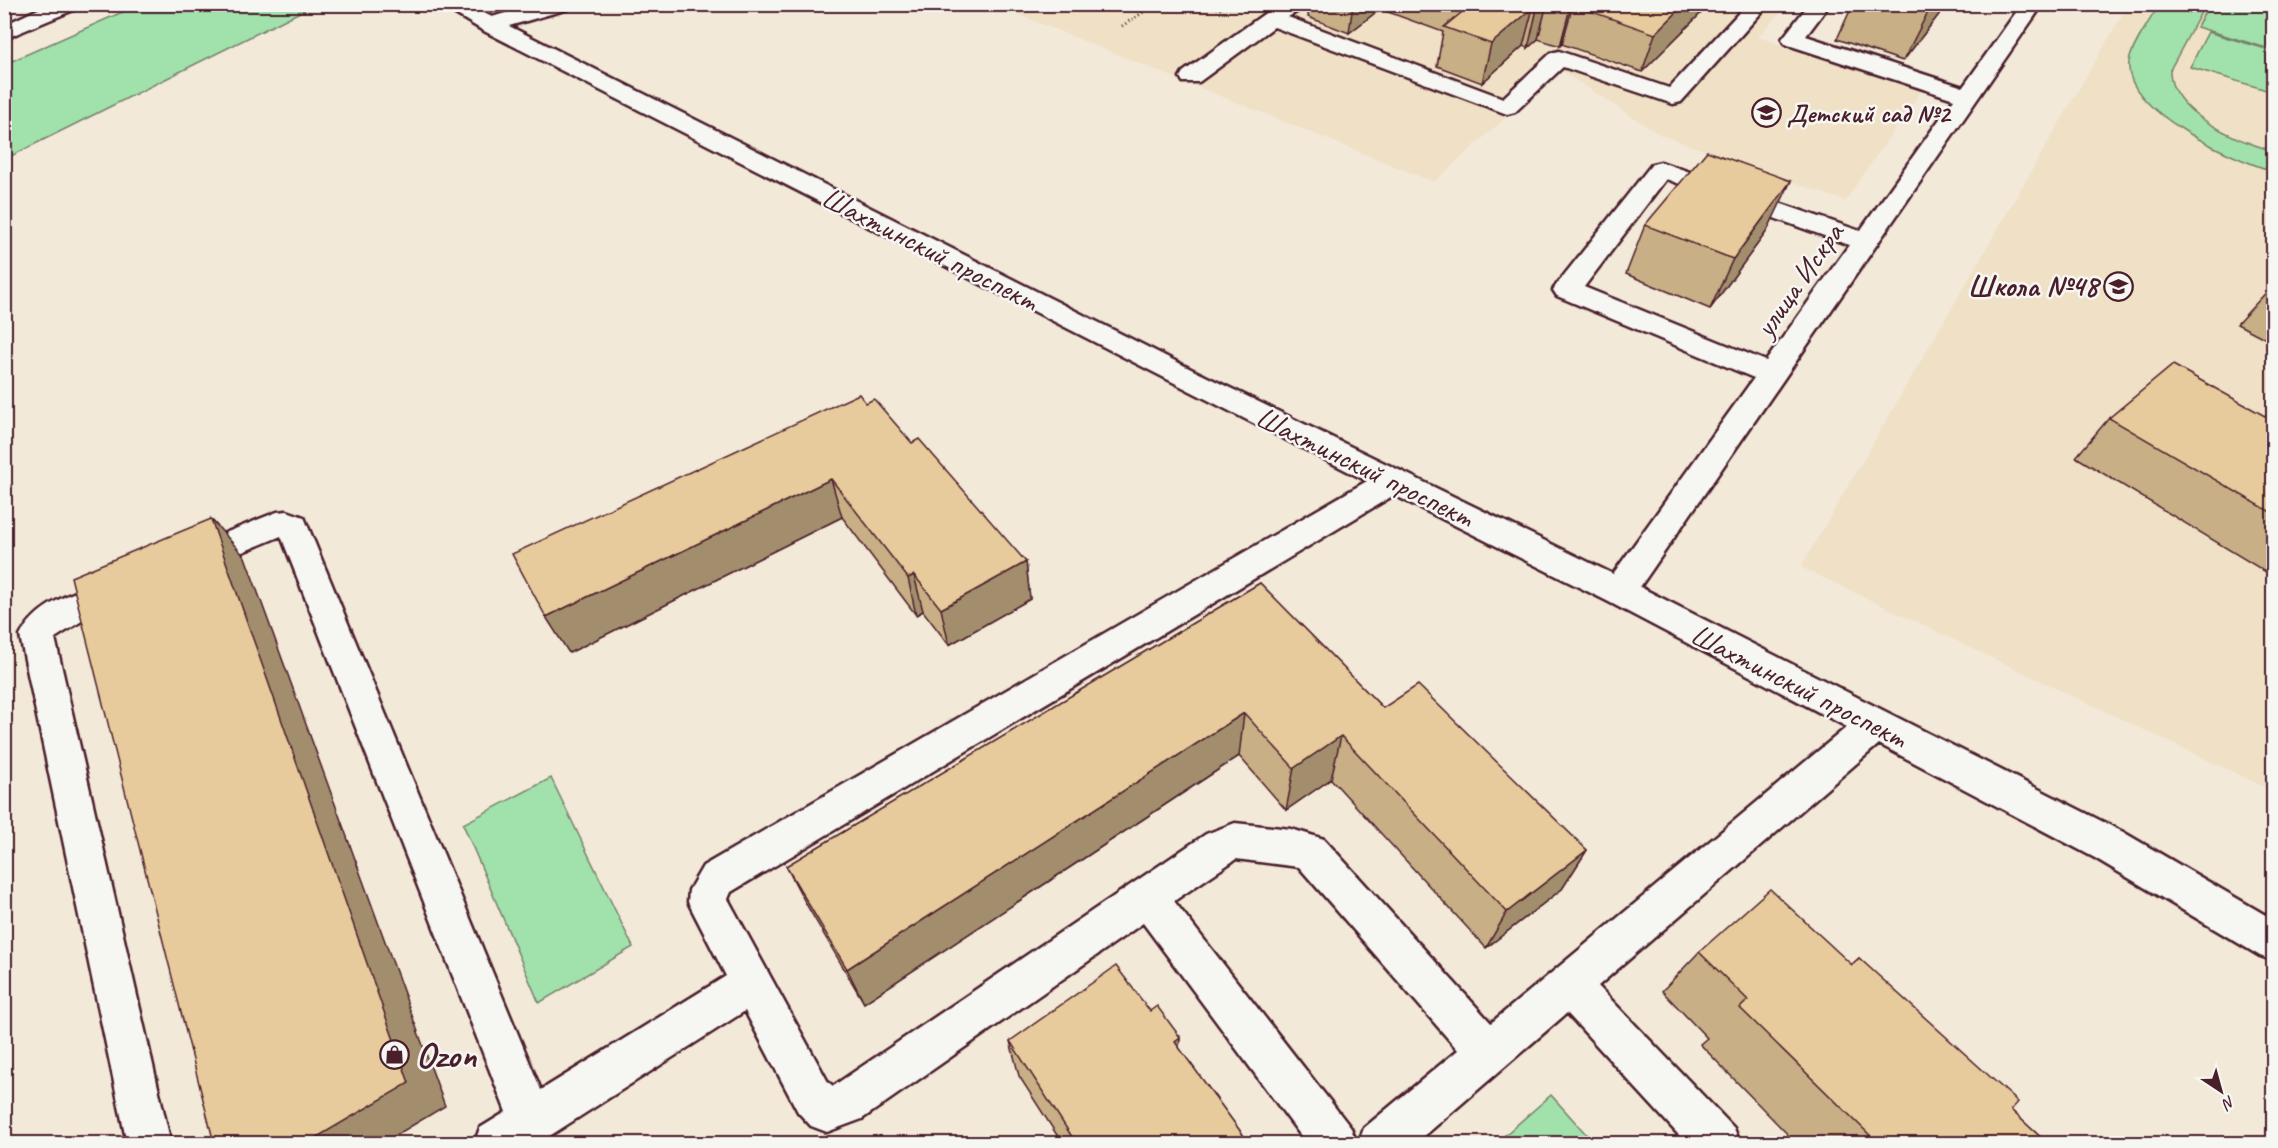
<svg xmlns="http://www.w3.org/2000/svg" width="2278" height="1148" font-family="Caveat,sans-serif">
<rect width="100%" height="100%" fill="#f2e9d8"/>
<filter id="ink" filterUnits="userSpaceOnUse"><feTurbulence type="fractalNoise" baseFrequency=".0167" numOctaves="2"/><feDisplacementMap in="SourceGraphic" scale="12" xChannelSelector="R" yChannelSelector="G"/><feConvolveMatrix kernelMatrix="1 2 1 2 8 2 1 2 1" color-interpolation-filters="sRGB"/></filter>
<g filter="url(#ink)">
<path fill="#efe0c6" d="M995 5H1787L1758 37 1921 91 1845 201 1659 134 1559 69 1434 182Z
M2128 5H2273V791L1801 567Z"/>
<path fill="#a1e1ab" stroke="#76806b" stroke-width="1.5" d="M2209 4 2273 5V50L2197 27Z
M138 5H314L5 159V64Z
M2159 5H2205L2170 70C2169 113 2239 141 2273 151V171C2235 160 2123 111 2129 62 2131 47 2151 19 2159 5Z
M2208 32 2273 51V92L2190 67Z
M551 778 633 947 539 1003 463 824Z
M1551 1095 1594 1143H1496Z"/>
<g fill="none" stroke-linecap="round" stroke-linejoin="round">
<defs>
<path id="minor" d="M439 4H466L492 17 536 4H570L568 9 509 26 1193 370 1613 574 1754 378 1557 296 1553 290 1557 284 1652 164 1661 162 1860 231 1954 99 1785 44 1782 39 1809 4H1830L1806 36 1963 87 2022 4H2043L1640 587 2123 832 2274 920V961L2260 956 2095 858 1879 744 1598 986 1734 1128 1740 1144H1687L1567 1013 1415 1144H1358L1364 1128 1458 1050 1299 867 1236 859 1174 901 1351 1128 1357 1144H1307L1143 923 862 1119 827 1132 811 1126 798 1112 745 1011 537 1144H474L480 1128 506 1112 281 536 192 573 180 569 176 560 180 551 277 512 287 511 304 517 541 1090 726 976 688 902 689 890 703 866 1367 481 482 30ZM1666 179 1849 245 1766 361 1584 287ZM1394 495 1607 601 1847 727 1491 1023 1324 839 1291 829 1235 823 1206 834 833 1086 828 1082 728 899 731 892Z
M1278 4H1300L1298 11 1288 17 1503 98 1551 53 1559 51 1669 88 1747 4H1769L1681 102 1673 104 1563 67 1515 112 1507 114 1274 27 1199 82H1183L1180 77 1183 72Z
M119 578 131 582 136 591 131 600 85 619 55 638 171 1144H127L20 636C38 600 83 589 119 578Z"/>
<path id="major" d="M49 4H78L76 9 4 39V25Z"/>
</defs>
<use href="#minor" stroke="#4a1f2b" stroke-width="5"/>
<use href="#major" stroke="#4a1f2b" stroke-width="5"/>
<path stroke="#4a1f2b" stroke-width="3" stroke-dasharray="1 3" stroke-linecap="butt" d="M1209 4 1223 10
M1122 26 1156 4"/>
<use href="#minor" fill="#f6f6f2" fill-rule="evenodd"/>
<use href="#major" fill="#f6f6f2" fill-rule="evenodd"/>
</g>
<path fill="#c8af86" stroke="#4a1f2b" stroke-width="1.5" d="M1309 4H1710L1642 72 1562 44 1560 46 1538 39 1528 48 1523 46 1482 83 1437 66 1443 32 1380 9 1349 33 1308 17Z
M1853 4H1947L1903 61 1837 39Z
M1645 225 1767 231 1710 309 1626 274Z
M2274 284V343L2237 324Z
M866 403 912 443 1026 562 1030 599 949 645 923 611 916 615 842 517 569 653Z
M2109 418 2274 421V577L2076 457Z
M1260 583 1383 708 1587 850 1562 889 1486 948 1331 779 1286 810 1239 756 864 1003 806 904 786 866Z
M1699 952 1852 964 1859 958 2011 1110 2047 1143H1796L1700 1044 1707 1038 1662 991Z
M1150 1011 1180 1037 1179 1048 1249 1143H1062L1019 1076 1010 1041Z"/>
<path fill="#a28e6d" stroke="#4a1f2b" stroke-width="1.5" d="M1353 4H1381L1380 9 1349 33Z
M1543 4H1547L1538 39 1528 48 1537 9Z
M1685 4H1710L1642 72 1655 34Z
M1935 4H1947L1903 61 1928 12Z
M1573 5 1562 44 1560 46 1570 8Z
M1533 8 1523 46 1482 83 1491 44Z
M1791 181 1767 231 1710 309 1733 259Z
M831 479 842 517 569 653 546 617Z
M211 519 245 557 445 1106 383 1143H307Z
M1026 562 1030 599 949 645 941 609Z
M914 575 923 611 916 615 908 578Z
M1244 713 1239 756 864 1003 847 969Z
M1341 736 1331 779 1286 810 1294 768Z
M1587 850 1562 889 1486 948 1507 912Z
M1180 1037 1177 1073 1175 1042Z"/>
<path fill="#e8cb9c" stroke="#4a1f2b" stroke-width="1.5" d="M1472 4H1543L1537 9 1533 8 1491 44 1444 27Z
M1560 4H1685L1655 34 1573 5 1570 8Z
M1902 4H1935L1928 12Z
M1707 151 1791 181 1733 259 1645 225Z
M2173 365 2274 421V514L2109 418Z
M859 394 866 403 874 399 912 443 919 439 1026 562 941 609 914 575 908 578 831 479 546 617 512 554Z
M211 519 409 1083 307 1143H214L71 577Z
M1260 583 1383 708 1418 685 1587 850 1507 912 1341 736 1294 768 1244 713 847 969 786 866Z
M1770 889 1852 965 1859 958 2018 1102 2011 1110 2047 1143H1878L1740 1008 1748 1000 1699 952Z
M1116 966 1150 1011 1157 1006 1180 1037 1175 1042 1249 1143H1076L1010 1041Z"/>
</g>
<defs>
<symbol id="school-ring" viewBox="-11 -11 22 22"><circle r="9.5" fill="#f6f6f2" stroke="#4a1f2b" stroke-width="1.5"/><path d="M0-5L7-2L0 1L-7-2ZM-4 1L0 2.5L4 1V4Q0 6-4 4Z" fill="#4a1f2b"/></symbol>
<symbol id="shop-ring" viewBox="-11 -11 22 22"><circle r="9.5" fill="#f6f6f2" stroke="#4a1f2b" stroke-width="1.5"/><path d="M-5-2.5h2.3a2.7 3.5 0 0 1 5.4 0H5L5.5 6h-11ZM-1.5-2.5h3a1.5 2.3 0 0 0-3 0Z" fill="#4a1f2b"/></symbol>
</defs>
<g fill-rule="evenodd">
<use href="#school-ring" x="1750" y="96" width="33" height="33"/>
<use href="#school-ring" x="2102" y="270" width="33" height="33"/>
<use href="#shop-ring" x="378" y="1038" width="33" height="33"/>
</g>
<g text-anchor="middle" stroke-width="5" stroke-linejoin="round" paint-order="stroke">
<g font-size="26" font-weight="bold" fill="#4a1f2b" stroke="#f6f6f2" text-anchor="start">
<text x="1787" y="122">Детский сад №2</text>
</g>
<g font-size="30" fill="#4a1f2b" stroke="#f6f6f2">
<text transform="translate(930 249) rotate(27)" y="10">Шахтинский проспект</text>
<text transform="translate(1799 280) rotate(-55)" y="10">улица Искра</text>
<text transform="translate(1365 467) rotate(26)" y="10">Шахтинский проспект</text>
<text transform="translate(1799 686) rotate(27)" y="10">Шахтинский проспект</text>
</g>
<g font-size="30" font-weight="bold" fill="#4a1f2b" stroke="#f6f6f2" text-anchor="end">
<text x="2098" y="296">Школа №48</text>
</g>
<g font-size="36" font-weight="bold" fill="#4a1f2b" stroke="#f6f6f2" text-anchor="start">
<text x="416" y="1067">Ozon</text>
</g>
</g>
<rect width="2278" height="1148" fill="none" stroke="#f6f6f2" stroke-width="24"/>
<rect x="12" y="12" width="2254" height="1124" fill="none" stroke="#4a1f2b" stroke-width="2" filter="url(#ink)"/>
<g transform="translate(2221 1091) rotate(144)" stroke="#f6f6f2" stroke-width="4.5" paint-order="stroke">
<path d="M0-4.5L10 22L0 15L-10 22Z" fill="#4a1f2b"/>
<text y="-9" font-size="16" font-weight="bold" text-anchor="middle" fill="#4a1f2b">N</text>
</g>
</svg>
